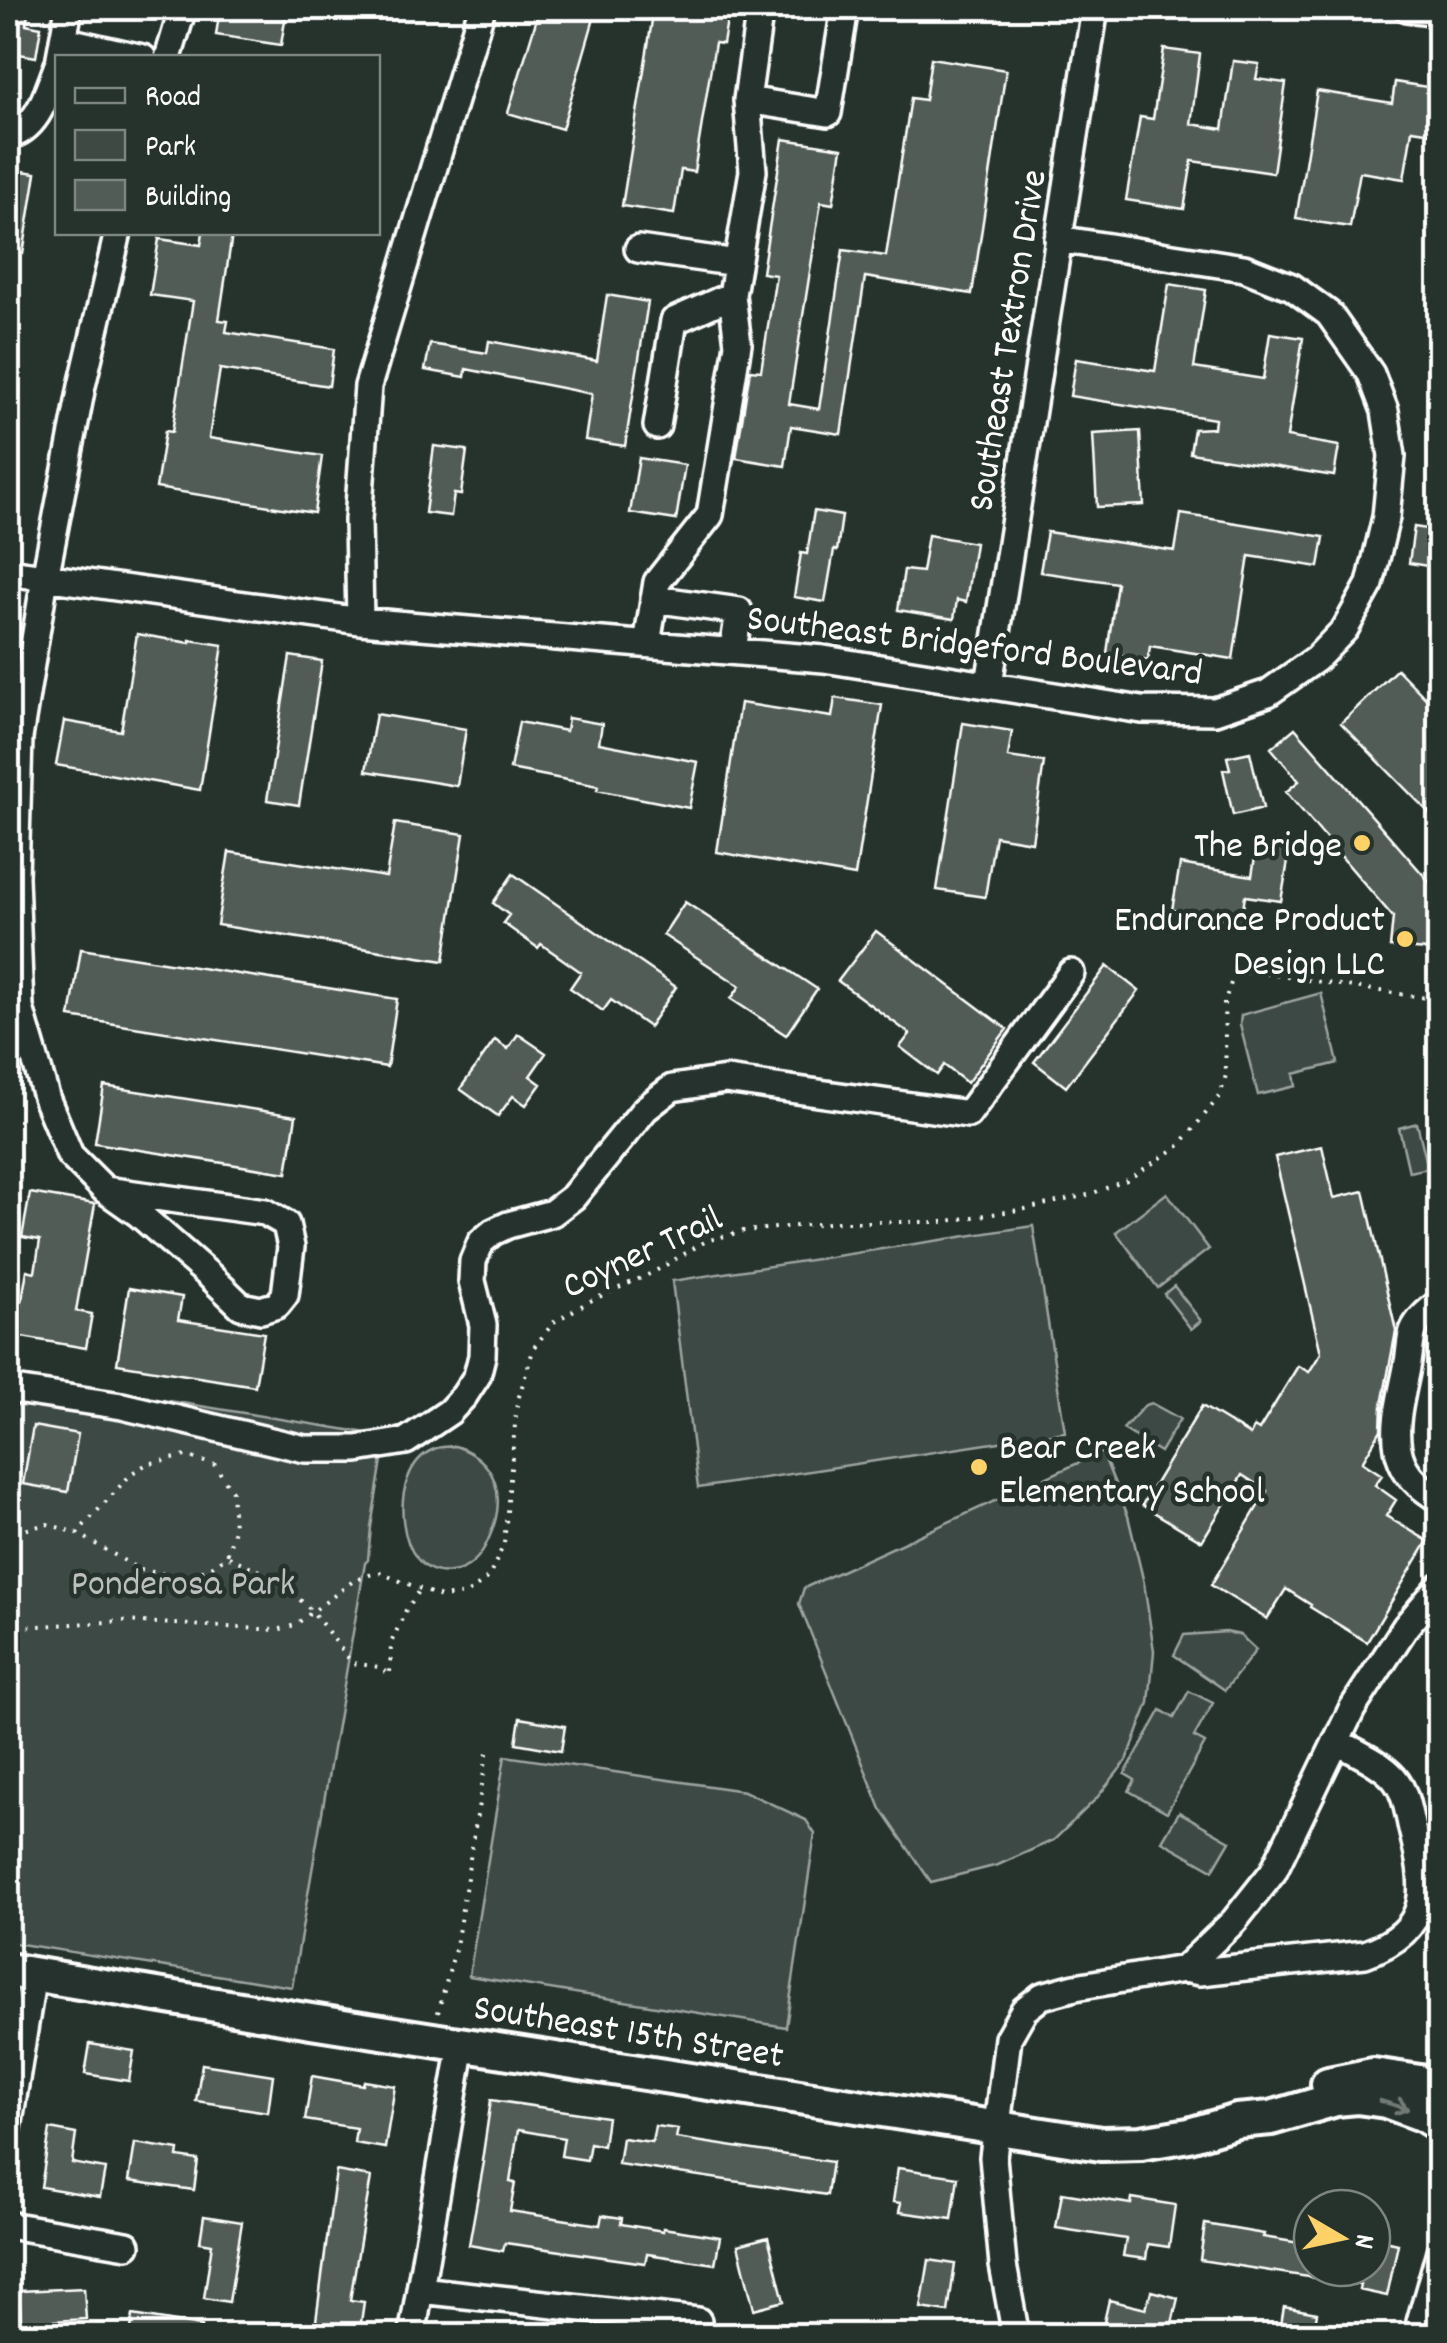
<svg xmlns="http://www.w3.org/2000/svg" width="1447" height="2343" font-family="Dekko,sans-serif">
<rect width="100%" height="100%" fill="#26332d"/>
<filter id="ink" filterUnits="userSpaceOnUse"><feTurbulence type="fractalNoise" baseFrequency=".01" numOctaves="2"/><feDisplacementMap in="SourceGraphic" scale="20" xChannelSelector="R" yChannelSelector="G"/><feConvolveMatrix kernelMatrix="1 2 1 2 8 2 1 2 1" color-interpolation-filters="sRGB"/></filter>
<g filter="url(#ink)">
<path fill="#3e4944" stroke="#9ea4a2" stroke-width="2.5" d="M1321 993 1338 1063 1294 1074 1296 1086 1258 1095 1240 1025 1241 1015Z
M1417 1123 1428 1168 1409 1172 1399 1128Z
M1167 1193 1209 1249 1158 1288 1116 1232Z
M1033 1226 1065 1432 698 1488 672 1281Z
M1174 1286 1201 1321 1191 1329 1164 1294Z
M8 1375 386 1436 371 1527 368 1560 365 1563 292 1987 8 1942Z
M1151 1403 1180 1419 1160 1452 1123 1429 1145 1405Z
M455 1446C498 1460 507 1498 489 1538 482 1555 470 1570 451 1572 395 1581 386 1470 432 1450 439 1446 447 1447 455 1446Z
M1102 1452 1128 1516 1144 1583 1154 1651 1149 1703 1127 1760 1096 1799 1054 1840 998 1865 931 1882 881 1809 799 1604 804 1588Z
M1226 1632 1240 1635 1256 1650 1225 1690 1174 1655 1184 1635Z
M1189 1691 1213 1703 1194 1737 1205 1743 1167 1812 1129 1791 1135 1780 1125 1774 1161 1710 1174 1718Z
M505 1756 744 1791 806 1820 815 1834 786 2027 469 1976Z
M1179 1812 1230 1841 1213 1870 1162 1841Z"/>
<path fill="#515c57" stroke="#fff" stroke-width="2.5" d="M8 8H29L26 24 41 27 36 57 8 52Z
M220 8H287L281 45 216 35Z
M540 8H597L562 129 508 113Z
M654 8 729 9 723 44 715 43 694 172 681 170 674 214 622 206Z
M1164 49 1200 54 1191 124 1223 129 1233 61 1259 64 1256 79 1286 83 1273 173 1192 161 1184 209 1126 200 1140 117 1153 119Z
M931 58 1006 70 972 294 865 277 841 434 791 426 785 466 736 458 750 370 761 371 776 275 762 273 783 139 842 148 833 204 821 202 789 404 819 409 843 250 886 256 911 98 925 100Z
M1395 82 1440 89 1433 133 1412 130 1404 179 1360 172 1350 227 1296 219 1317 91 1392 103Z
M8 169 36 173 23 254 8 251Z
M203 232 232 235 219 320 228 321 226 332 334 349 329 386 220 369 209 438 322 456 314 513 156 488 165 431 172 432 193 301 150 295 159 239 201 245Z
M1169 284 1206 290 1194 368 1263 379 1270 333 1303 338 1287 437 1339 446 1334 476 1190 453 1194 429 1214 428 1215 419 1070 396 1076 359 1155 371Z
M607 295 648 302 625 446 585 440 592 394 466 369 465 377 425 370 430 344 487 353 489 341 597 361Z
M1140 431 1144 505 1097 507 1093 434Z
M434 446 467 450 461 495 454 494 451 516 425 513Z
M639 458 685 465 676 520 630 513Z
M814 511 842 516 837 551 834 550 825 602 794 597 801 553 807 554Z
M1181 514 1324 537 1319 567 1249 556 1233 659 1150 646 1148 660 1107 653 1117 583 1040 572 1047 532 1175 551Z
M1414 527 1440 531V568L1409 563Z
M928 535 975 543 966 602 957 600 954 619 898 610 904 570 922 572Z
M137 634 190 643V640L223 645 200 790 56 765 64 721 121 731Z
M290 656 322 661 299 805 267 800Z
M1397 669 1440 713V824L1341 723Z
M835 698 882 705 855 876 717 852 740 703 832 717Z
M376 714 466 729 457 786 366 771Z
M568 718 602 724 599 743 698 762 689 808 597 790 598 786 510 769 519 722 566 731Z
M963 723 1012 731 1008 757 1044 762 1032 842 995 836 985 897 937 890Z
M1295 728 1440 894V951L1390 947 1393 917 1286 792 1299 781 1271 748Z
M1250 752 1263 808 1233 815 1223 770 1230 769 1227 757Z
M395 823 464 834 444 961 217 925 229 852 386 877Z
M1257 844 1290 850 1281 901 1245 896 1241 921 1172 910 1180 864 1252 876Z
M513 874 676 987 649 1027 611 1000 603 1011 570 988 581 972 541 944 538 948 503 923 509 915 493 903Z
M685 902 817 989 786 1035 731 999 740 986 663 935Z
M876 931 1007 1029 967 1083 944 1065 937 1075 900 1047 910 1034 838 981Z
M81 949 397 999 387 1067 70 1017Z
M1107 966 1139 991 1066 1087 1034 1062Z
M518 1034 546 1053 530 1076 541 1084 526 1105 513 1096 498 1116 460 1089 495 1040 508 1049Z
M104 1086 296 1116 287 1173 95 1143Z
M1322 1146 1334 1198 1364 1191 1396 1331 1382 1405 1381 1430 1362 1462 1382 1475 1375 1485 1396 1500 1386 1516 1428 1541 1367 1642 1310 1607 1311 1605 1286 1589 1267 1619 1211 1585 1267 1491 1242 1475 1202 1541 1142 1505 1202 1406 1250 1435 1254 1427 1259 1430 1298 1366 1309 1372 1321 1353 1275 1157Z
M30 1193 95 1204 76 1311 92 1314 86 1348 16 1336 27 1270 35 1272 40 1240 22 1237Z
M129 1288 182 1297 178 1320 264 1333 255 1386 117 1364Z
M33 1426 78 1434 68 1492 23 1484Z
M520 1718 565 1726 561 1751 516 1743Z
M90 2044 134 2051 129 2081 85 2074Z
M202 2064 273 2075 268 2112 196 2101Z
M312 2076 363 2085 364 2081 395 2086 385 2148 354 2143 356 2128 305 2120Z
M491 2100 607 2117 603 2146 590 2143 587 2160 561 2156 564 2138 518 2130 510 2182 515 2183 510 2211 600 2225 602 2215 622 2218 621 2224 663 2231V2228L720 2237 715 2264 647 2254 645 2263 505 2243 503 2251 469 2245 484 2162 482 2161Z
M655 2126 678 2129 676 2138 832 2162 827 2195 618 2164 622 2138 652 2142Z
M50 2129 76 2134 72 2163 105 2169 100 2197 41 2187Z
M135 2143 179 2150 178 2157 198 2160 194 2190 129 2181Z
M898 2168 958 2177 952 2219 899 2212 901 2203 893 2202Z
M336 2171 371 2177 350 2300 364 2302 359 2336H314Z
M1062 2193 1131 2204 1132 2198 1175 2205 1169 2247 1148 2244 1146 2259 1123 2256 1126 2239 1056 2228Z
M204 2216 242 2222 229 2302 204 2298 212 2244 200 2242Z
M1205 2224 1264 2234 1263 2237 1312 2245V2268H1372V2238L1398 2244 1387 2296 1359 2290 1360 2285 1200 2260Z
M768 2237 784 2301 754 2309 738 2245Z
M929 2260 955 2264 948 2312 921 2308Z
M84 2288 86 2319 21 2323 19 2291Z
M1151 2291 1178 2298 1169 2336H1142L1103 2326 1109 2300 1146 2309Z
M1284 2307 1317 2313 1313 2336H1279Z
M133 2315 202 2326V2336H130Z"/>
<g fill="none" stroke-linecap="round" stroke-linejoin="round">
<defs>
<path id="minor" d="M760 8 747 100 828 113 845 8
M1407 8 1440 12
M63 40 143 58
M60 57 69 8
M168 58 183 8
M8 136C39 129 47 92 58 65
M638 249 737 263
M657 426 674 321 732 295
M8 572 360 621 824 659 1142 710 1215 711 1268 693 1316 659 1345 629 1370 584 1386 517 1392 456 1385 411 1371 374 1329 314 1292 287 1244 268 1058 239
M654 599 739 611 733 651
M360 621 358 520 368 386 482 8
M647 644 657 582 710 515 738 344 732 295 753 171 747 100
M989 684 1095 8
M105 1190 265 1212 286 1224 291 1247 285 1295 277 1305 261 1310 241 1306 210 1276 139 1214 105 1190 70 1155 47 1100 20 1008 15 877 19 738 45 578 82 386 118 232
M1440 1302C1430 1310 1418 1319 1413 1331 1410 1340 1410 1352 1408 1362 1403 1393 1389 1432 1402 1462 1409 1479 1424 1490 1440 1500
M8 1389 122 1406 305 1449H357L406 1441 449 1412 464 1396 477 1376 482 1356 483 1325 472 1281 473 1261 481 1242 493 1232 508 1225 552 1213 573 1197 645 1109 672 1088 726 1080 968 1114 1071 973
M1184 1969 1200 1972 1365 1954C1433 1930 1427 1889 1412 1829 1408 1812 1406 1792 1394 1778 1380 1762 1355 1752 1336 1741
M8 2128 33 1975
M8 2225 127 2245
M420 2290 698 2321
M412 2336 462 2044
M1016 2336 1003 2265 993 2157 1008 2038 1024 2010 1042 1996 1075 1987 1184 1969 1234 1921 1273 1872 1352 1709 1406 1626 1440 1586
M1420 2336V2322L1440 2251"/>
<path id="major" d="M8 1970 311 2021 1101 2144 1141 2143 1189 2135 1237 2121 1271 2118 1336 2099 1357 2097 1386 2101 1424 2115 1440 2125
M1328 2084 1373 2075 1440 2085"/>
</defs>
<use href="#minor" stroke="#fff" stroke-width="32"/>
<use href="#major" stroke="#fff" stroke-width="40"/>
<path stroke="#fff" stroke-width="4" stroke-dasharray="2.5 8" stroke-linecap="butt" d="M8 1539 24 1530 47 1524 77 1533 140 1570 185 1577 213 1566 227 1556 234 1529 232 1491 215 1465 186 1456 147 1464 132 1473 77 1533
M229 1557 278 1579 312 1611 352 1663 379 1667 390 1675 391 1643 406 1610 420 1590
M8 1630 22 1627 124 1621 277 1630 295 1625 352 1582 369 1575 380 1573 441 1597 467 1594 489 1577 504 1544 517 1403 534 1347 554 1322 588 1302 654 1272 706 1241 744 1231 839 1222H941L1025 1209 1088 1195 1127 1180 1179 1146 1220 1096 1226 1075 1224 1003 1231 983 1239 973 1254 972 1440 1000
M438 2013 456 1946 488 1747"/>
<use href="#minor" stroke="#26332d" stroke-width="25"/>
<use href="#major" stroke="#26332d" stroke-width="32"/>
</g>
<defs><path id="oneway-shaft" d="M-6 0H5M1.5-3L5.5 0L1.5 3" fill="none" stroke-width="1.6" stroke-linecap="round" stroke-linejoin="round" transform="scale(2.5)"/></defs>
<use stroke="#727a76" href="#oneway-shaft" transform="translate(1394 2105) rotate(17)"/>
</g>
<g fill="#ffd166" stroke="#26332d" stroke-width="4">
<circle cx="1362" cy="843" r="10"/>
<circle cx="1405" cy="939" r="10"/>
<circle cx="979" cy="1467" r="10"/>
</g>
<g text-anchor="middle" stroke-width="9" stroke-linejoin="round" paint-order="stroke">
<g font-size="38" fill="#fff" stroke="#26332d">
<text transform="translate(1005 340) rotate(-81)" y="13">Southeast Textron Drive</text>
<text transform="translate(975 643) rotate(7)" y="13">Southeast Bridgeford Boulevard</text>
<text transform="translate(641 1250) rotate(-25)" y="13">Coyner Trail</text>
<text transform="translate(629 2029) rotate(9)" y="13">Southeast 15th Street</text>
</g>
<g font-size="38" fill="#fff" stroke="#26332d" text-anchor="end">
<text x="1342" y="856">The Bridge</text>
<text x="1385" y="930">Endurance Product<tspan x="1385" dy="44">Design LLC</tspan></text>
<text x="999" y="1458" text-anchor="start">Bear Creek<tspan x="999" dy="44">Elementary School</tspan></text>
</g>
<g font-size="38" fill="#bbbfbe" stroke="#26332d">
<text x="183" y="1594">Ponderosa Park</text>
</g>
</g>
<rect width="1447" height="2343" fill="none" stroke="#26332d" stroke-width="40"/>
<rect x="20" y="20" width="1407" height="2303" fill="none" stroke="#fff" stroke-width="4" filter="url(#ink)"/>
<rect x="55" y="55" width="325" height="180" fill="#26332d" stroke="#7d8581" stroke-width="2.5"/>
<rect x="75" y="88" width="50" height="15" fill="#26332d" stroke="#7d8581" stroke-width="2.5"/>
<text x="145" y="105" font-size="30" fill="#ffffff">Road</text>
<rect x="75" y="130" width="50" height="30" fill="#3e4944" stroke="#7d8581" stroke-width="2.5"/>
<text x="145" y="155" font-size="30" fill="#ffffff">Park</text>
<rect x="75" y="180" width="50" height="30" fill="#515c57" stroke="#7d8581" stroke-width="2.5"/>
<text x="145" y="205" font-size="30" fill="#ffffff">Building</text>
<g transform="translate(1342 2238) rotate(99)"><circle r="48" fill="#26332d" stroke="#7d8581" stroke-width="2.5"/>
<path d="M0-8L18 38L0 25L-18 38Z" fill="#ffd166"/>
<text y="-15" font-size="28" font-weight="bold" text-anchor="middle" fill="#ffffff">N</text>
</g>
</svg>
